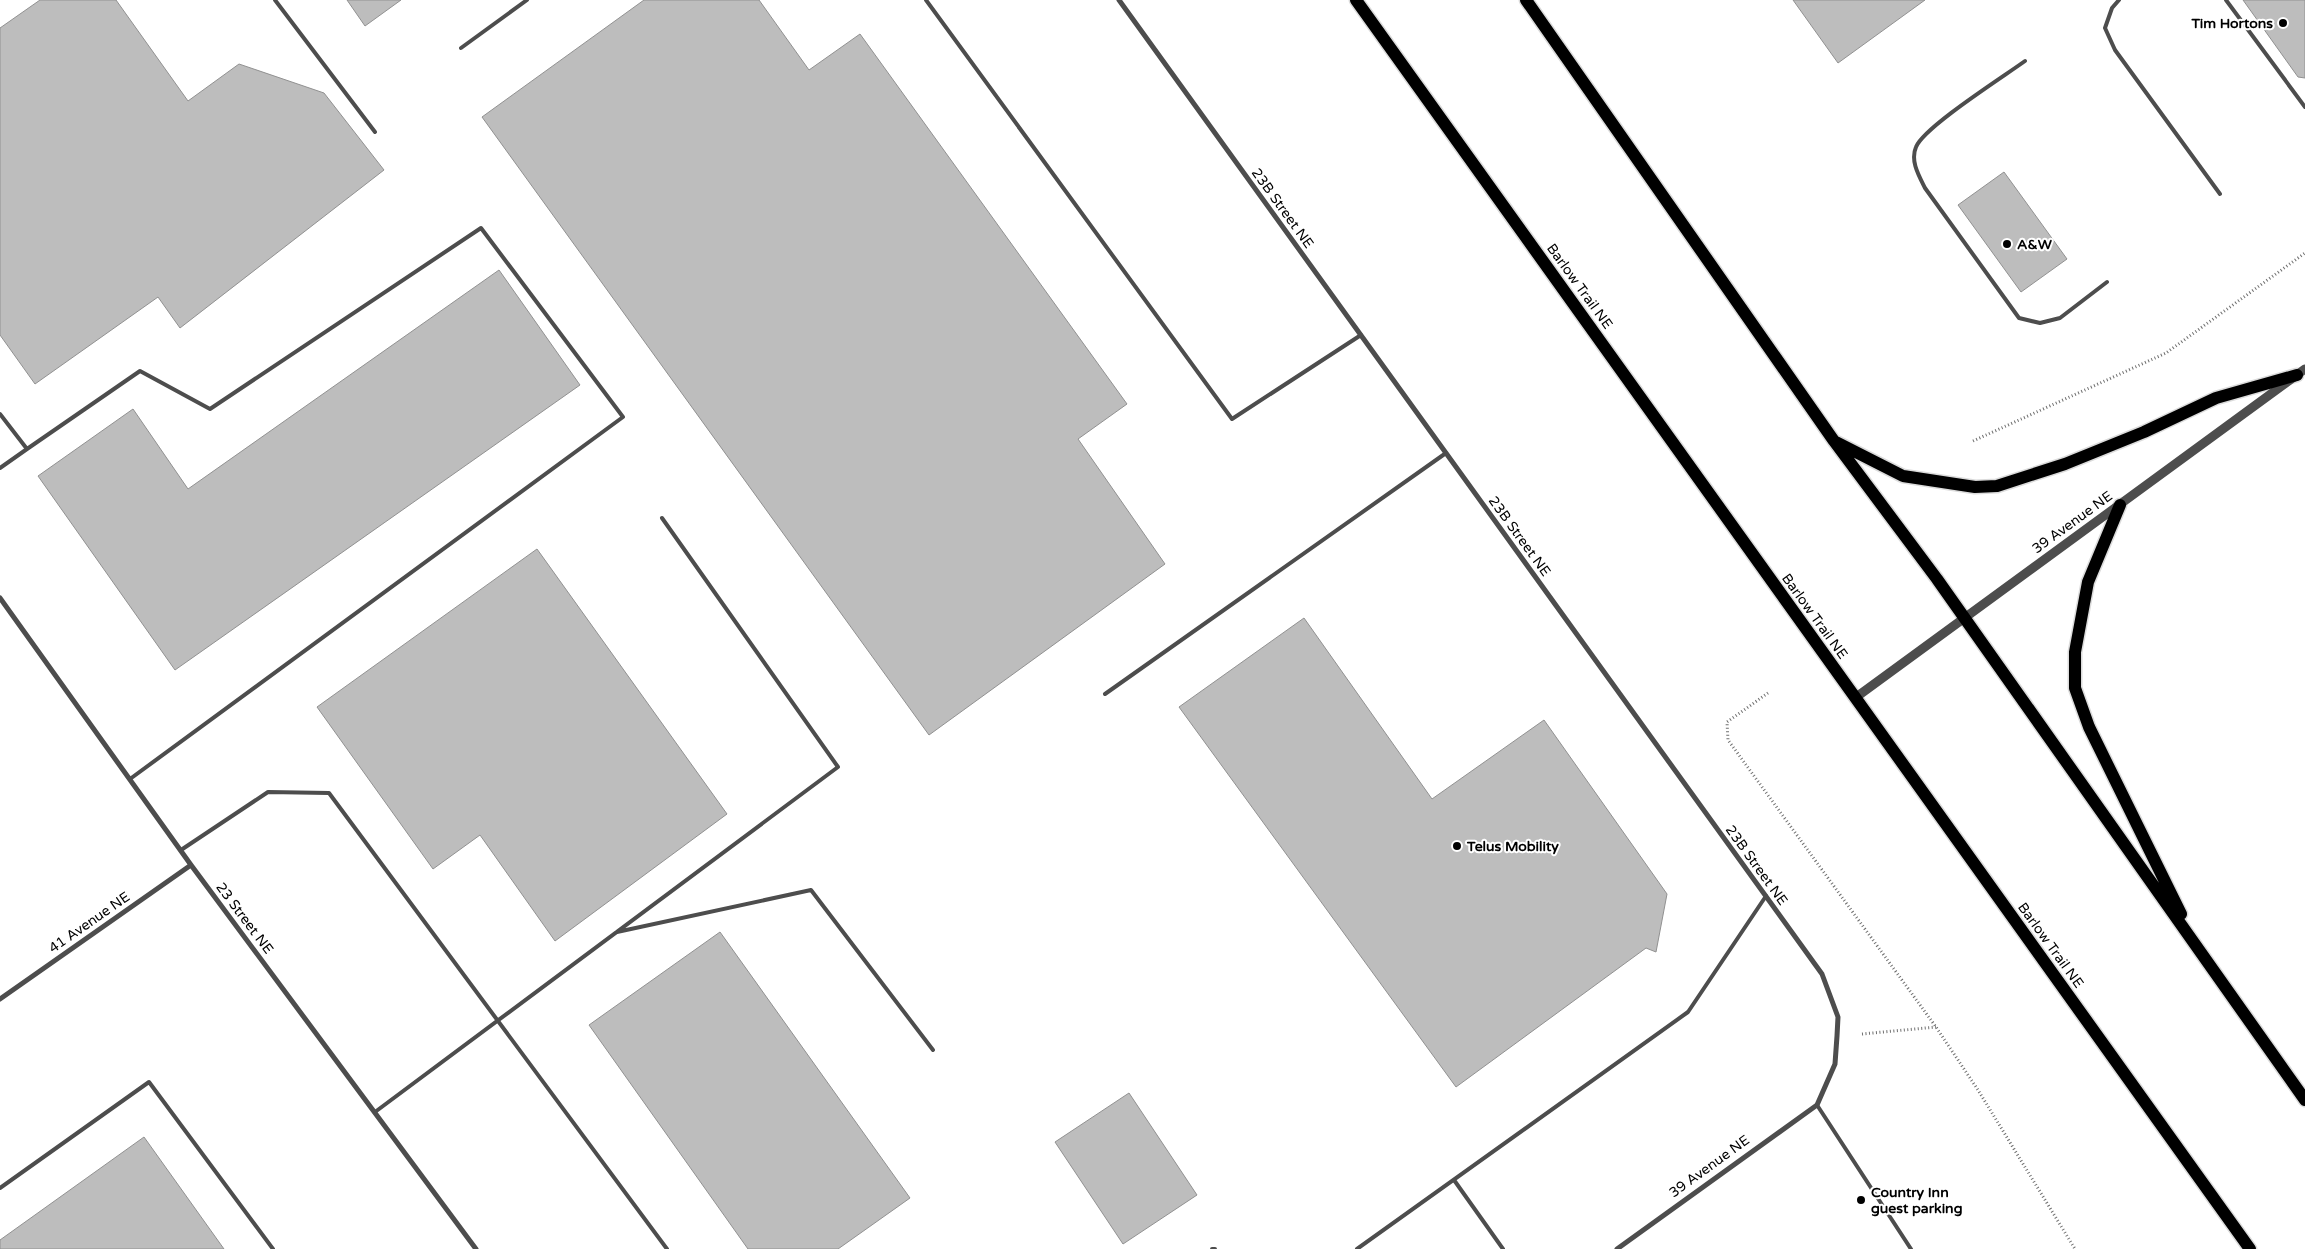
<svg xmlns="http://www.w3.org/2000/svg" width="2305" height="1249" font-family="'Varela Round',sans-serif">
<rect width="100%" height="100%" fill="#fff"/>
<path fill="#bdbdbd" stroke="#919191" d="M40 0H116L188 101 239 64 324 93 384 170 180 328 158 297 35 384 0 335V28Z
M347 0H401L365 26Z
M644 0H759L809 70 860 34 1127 404 1078 439 1165 564 929 735 482 117Z
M1793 0H1925L1838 63Z
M2243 0H2305V78L2298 77Z
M2004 172 2067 259 2021 292 1958 205Z
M499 270 580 385 175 670 38 476 133 409 188 489Z
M537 549 727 814 555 941 480 835 433 869 317 707Z
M1304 618 1432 799 1544 720 1667 894 1656 952 1646 948 1456 1087 1179 707Z
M720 932 910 1198 838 1249H748L589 1025Z
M1129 1093 1197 1195 1123 1244 1055 1142Z
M144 1137 224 1249H0V1240Z"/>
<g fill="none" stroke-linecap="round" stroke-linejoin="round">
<defs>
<path id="primary" d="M1356 0 2250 1249
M1526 0 1834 441 1937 579 2305 1100
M1836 442 1903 476 1975 487 1997 486 2065 464 2144 432 2216 398 2297 375
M2120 505 2088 582 2075 652V688L2089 727 2181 914"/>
</defs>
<use href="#primary" stroke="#dbdbdb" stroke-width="15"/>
<path stroke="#6f6f6f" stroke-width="3" stroke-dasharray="1 2.5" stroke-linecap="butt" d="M1973 441 2166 353 2305 253
M1768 693 1727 722 1728 740 1936 1027 1978 1090 2075 1249
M1862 1034 1936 1027"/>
<path stroke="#4d4d4d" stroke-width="4" d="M275 0 375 132
M926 0 1232 419 1361 335
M2119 0 2112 8 2105 28 2115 50 2220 194
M2226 0 2305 107
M461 48 527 0
M2025 61C2003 77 1924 127 1916 147 1910 161 1919 176 1925 188L2019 318 2040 323 2060 318 2107 282
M0 414 27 449 0 468
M27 449 140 371 210 409 481 228 623 417 130 779
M1105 694 1446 453
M181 850 268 792 329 793 667 1249
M617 932 811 890 933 1050
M1817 1105 1911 1249
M375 1112 838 767 662 518
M1454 1180 1503 1249
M0 1188 149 1082 273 1249
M1212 1249H1215
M1357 1249 1688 1012 1766 896"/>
<path stroke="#4d4d4d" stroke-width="5" d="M1119 0 1822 974 1838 1017 1837 1036 1835 1064 1817 1105 1617 1249
M0 598 191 865 476 1249
M0 999 191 865"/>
<path stroke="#4d4d4d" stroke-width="9" d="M1855 698 2305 369"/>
<use href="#primary" stroke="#000" stroke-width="12"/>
</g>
<g fill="#000" stroke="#fff" stroke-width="2">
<circle cx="2283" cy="23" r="5"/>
<circle cx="2007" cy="244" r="5"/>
<circle cx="1457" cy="846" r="5"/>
<circle cx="1861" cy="1200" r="5"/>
</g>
<g text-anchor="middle" stroke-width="4" stroke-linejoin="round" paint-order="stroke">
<g font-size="14" font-weight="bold" fill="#000" stroke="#fff" text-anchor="start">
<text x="2273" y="28" text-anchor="end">Tim Hortons</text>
<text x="2017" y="249">A&amp;W</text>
<text x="1467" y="851">Telus Mobility</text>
<text x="1871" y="1197">Country Inn<tspan x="1871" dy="16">guest parking</tspan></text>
</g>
<g font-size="14" fill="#000" stroke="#fff">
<text transform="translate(1283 208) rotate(54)" y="5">23B Street NE</text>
<text transform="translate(1580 286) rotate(54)" y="5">Barlow Trail NE</text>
<text transform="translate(2072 522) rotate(-36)" y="5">39 Avenue NE</text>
<text transform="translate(1520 536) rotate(54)" y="5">23B Street NE</text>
<text transform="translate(1815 616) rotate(54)" y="5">Barlow Trail NE</text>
<text transform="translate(1757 865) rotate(54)" y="5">23B Street NE</text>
<text transform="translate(245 918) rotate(53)" y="5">23 Street NE</text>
<text transform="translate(89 922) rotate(-35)" y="5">41 Avenue NE</text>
<text transform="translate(2051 945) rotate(54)" y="5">Barlow Trail NE</text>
<text transform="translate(1709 1166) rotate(-36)" y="5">39 Avenue NE</text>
</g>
</g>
</svg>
